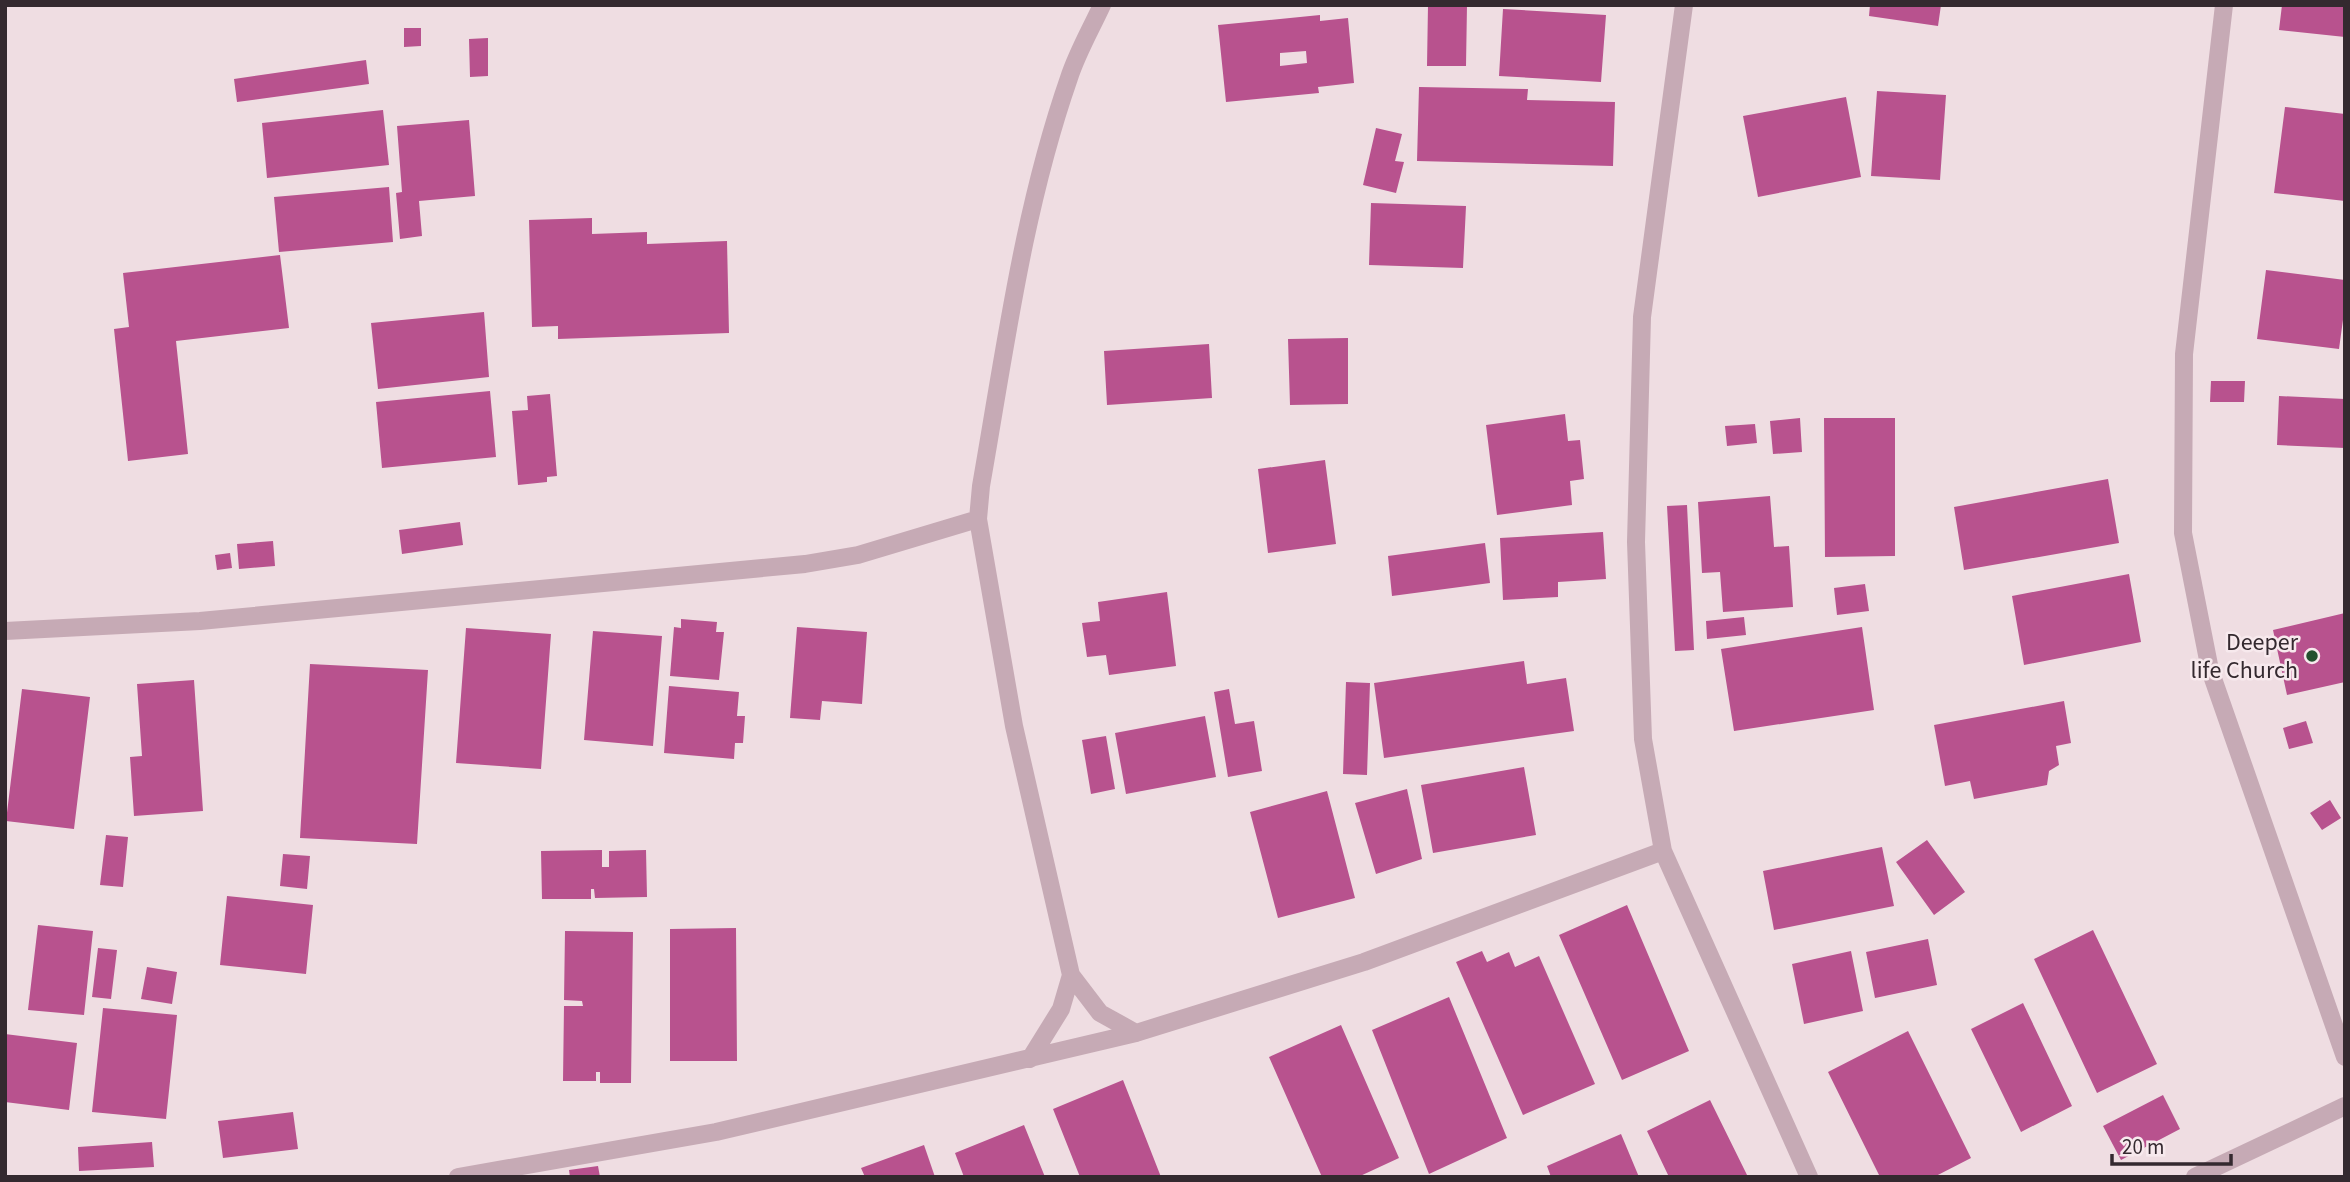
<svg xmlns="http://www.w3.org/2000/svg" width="2350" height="1182" font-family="'Source Sans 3',sans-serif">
<rect width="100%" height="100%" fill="#efdde2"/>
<path fill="#b8528e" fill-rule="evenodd" d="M1428 5H1467L1466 66H1427Z
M1870 5H1941L1938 26 1869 16Z
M2282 5H2345V37L2279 30Z
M1503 9 1606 15 1601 82 1499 76Z
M1320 15V21L1348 18 1354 83 1318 87 1319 93 1226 102 1218 25ZM1306 51 1307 63 1280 66V53Z
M404 28H421V46L404 47Z
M488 38V76L470 77 469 39Z
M366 60 369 84 237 102 234 79Z
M1419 87 1528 89 1527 100 1615 102 1613 166 1417 161Z
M1877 91 1946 95 1940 180 1871 176Z
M1846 97 1861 177 1758 197 1743 116Z
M2285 107 2345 114V201L2274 193Z
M383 110 389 165 267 178 262 123Z
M469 120 475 196 419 201 422 236 400 239 396 193 402 192 397 126Z
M1376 128 1402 134 1395 161 1404 162 1396 193 1363 185Z
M389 187 393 242 279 252 274 197Z
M1371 203 1466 206 1463 268 1369 265Z
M592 218V234L647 232V244L727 241 729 333 558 339V326L532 327 529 220Z
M280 255 289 328 176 341 188 454 128 461 114 329 129 327 123 273Z
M2266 270 2345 280V305L2339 349 2257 339Z
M484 312 489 377 378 389 371 323Z
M1348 338V404L1290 405 1288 339Z
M1209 344 1212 398 1107 405 1104 351Z
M2211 381H2245L2244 402H2210Z
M490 391 496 457 382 468 376 402Z
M550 394 557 476 547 477V482L518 485 512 411 528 410 527 396Z
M2279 396 2345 399V448L2277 445Z
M1565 414 1568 441 1580 440 1584 479 1570 481 1572 505 1497 515 1486 425Z
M1800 418 1802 452 1773 454 1770 421Z
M1824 418H1895V556L1825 557Z
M1755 424 1757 443 1727 446 1725 426Z
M1325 460 1336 544 1268 553 1258 469Z
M2108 479 2119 543 1964 570 1954 507Z
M1770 496 1774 547 1789 546 1793 607 1723 612 1720 572 1702 573 1698 502Z
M1687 505 1694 650 1675 651 1667 506Z
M460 522 463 545 402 554 399 530Z
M1603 532 1606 579 1558 582V597L1503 600 1500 538Z
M273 541 275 566 239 569 237 544Z
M1485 543 1490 583 1392 596 1388 556Z
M230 553 232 568 217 570 215 555Z
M2129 574 2141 642 2024 665 2012 596Z
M1865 584 1869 611 1837 615 1834 588Z
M1167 592 1176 666 1109 675 1106 655 1087 657 1082 623 1100 621 1098 602Z
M2345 613V682L2287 695 2273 630Z
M1744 617 1746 635 1707 639 1706 621Z
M681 619 717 622 716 632H724L719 680 670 676 674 627 681 628Z
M797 627 867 632 862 704 822 701 820 720 790 718Z
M1862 627 1874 710 1734 731 1721 649Z
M466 628 551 634 541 769 456 763Z
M593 631 662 636 653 746 584 740Z
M1524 661 1527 684 1566 678 1574 731 1384 758 1374 683Z
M310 664 428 670 417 844 300 838Z
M194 680 203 811 134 816 130 757 142 756 137 684Z
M1346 682 1370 683 1367 775 1343 774Z
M669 686 739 692 737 716H745L743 743H735L734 759 664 753Z
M22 689 90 697 74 829 6 821Z
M1229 689 1235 724 1254 721 1262 771 1228 777 1214 692Z
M2064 701 2071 743 2056 746 2059 765 2049 771 2047 785 1974 799 1970 781 1945 786 1934 725Z
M1205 716 1216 777 1126 794 1115 733Z
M2306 721 2313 743 2289 749 2283 728Z
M1106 736 1115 789 1091 794 1082 740Z
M1524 767 1536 835 1433 853 1421 785Z
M1407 789 1422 859 1376 874 1355 803Z
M1327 791 1355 898 1278 918 1250 812Z
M2330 800 2341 818 2322 830 2310 813Z
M106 835 128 837 123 887 100 885Z
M1927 840 1965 892 1934 915 1896 862Z
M1882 847 1894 906 1774 930 1763 871Z
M602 850V867H609V851L646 850 647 897 595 898 594 889H591V899H542L541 851Z
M283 854 310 856 307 889 280 886Z
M227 896 313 905 306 974 220 965Z
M1627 905 1689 1051 1622 1080 1559 935Z
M38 925 93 931 84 1015 28 1010Z
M736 928 737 1061H670V929Z
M2093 930 2157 1064 2097 1093 2034 959Z
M565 931 633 932 631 1083H600V1072H596V1081H563L564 1006H583L582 1001 564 1000Z
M1928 939 1937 985 1875 998 1866 952Z
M98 948 117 950 111 999 92 997Z
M1482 951 1487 962 1509 952 1515 967 1539 956 1595 1084 1523 1115 1456 962Z
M1851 951 1863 1011 1804 1024 1792 964Z
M147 967 177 972 172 1004 141 999Z
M1449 997 1507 1138 1429 1174 1372 1030Z
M2023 1003 2072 1106 2021 1132 1971 1029Z
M103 1008 177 1015 166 1119 92 1112Z
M1341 1025 1399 1158 1358 1177H1322L1269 1057Z
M1908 1031 1971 1158 1934 1177H1880L1828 1072Z
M5 1034 77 1043 69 1110 5 1102Z
M1123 1080 1161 1177H1080L1053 1109Z
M2163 1095 2180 1129 2121 1160 2103 1126Z
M1710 1100 1748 1177H1669L1647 1131Z
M293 1112 298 1149 223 1158 218 1121Z
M1024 1125 1045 1177H964L955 1153Z
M1621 1134 1639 1177H1551L1547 1166Z
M152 1142 154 1167 79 1171 78 1147Z
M924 1145 935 1177H865L861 1168Z
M598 1166 600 1177H570L569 1170Z"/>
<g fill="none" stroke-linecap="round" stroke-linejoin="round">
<path stroke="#c6aab5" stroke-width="18" d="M1102 5C1091 29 1077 53 1069 78 1023 210 1005 350 981 486L978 519 1014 726 1071 975 1100 1013 1136 1033
M1684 5 1642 317 1636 542 1643 739 1663 851 1809 1177
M2224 5 2184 354 2183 533 2210 670 2345 1057
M5 631 200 621 805 564 858 555 978 519
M1030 1059 1061 1009 1071 975
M458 1177 716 1132 1136 1033 1364 962 1663 851
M2195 1177 2345 1106"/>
</g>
<circle fill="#23512e" stroke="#f7e9ed" stroke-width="2.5" cx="2312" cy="656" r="7"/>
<g text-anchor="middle" stroke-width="5" stroke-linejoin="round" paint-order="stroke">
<g font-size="24" fill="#34292f" stroke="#f7e9ed" text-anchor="end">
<text x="2298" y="650">Deeper<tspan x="2298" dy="28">life Church</tspan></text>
</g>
</g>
<rect width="2350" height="1182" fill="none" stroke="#34292f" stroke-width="14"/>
<path d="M2112 1154v10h119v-10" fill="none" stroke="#34292f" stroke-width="3.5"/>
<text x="2122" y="1154" font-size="21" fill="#34292f" stroke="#f7e9ed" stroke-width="5" paint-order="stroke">20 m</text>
</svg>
